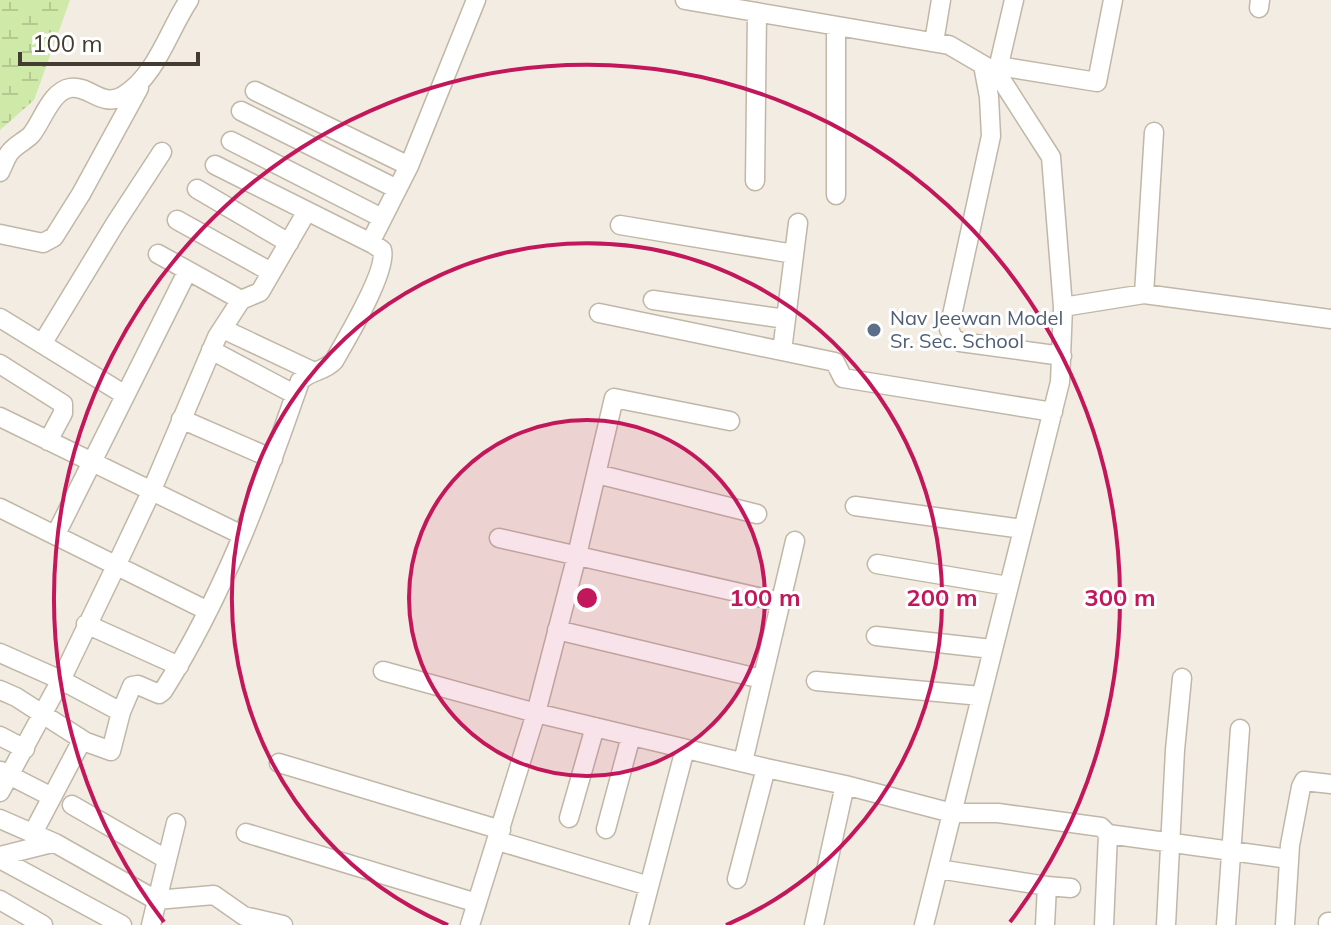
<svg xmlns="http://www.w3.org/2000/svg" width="1331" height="925" font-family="Mulish,sans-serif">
<defs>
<pattern id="wetland-marsh" width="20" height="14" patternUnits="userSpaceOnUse" patternTransform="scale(2)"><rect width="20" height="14" fill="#cfe9a8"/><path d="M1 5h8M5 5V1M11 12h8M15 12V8" fill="none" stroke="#b3c991"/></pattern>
</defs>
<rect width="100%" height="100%" fill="#f2ece2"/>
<path fill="url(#wetland-marsh)" d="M0 0H70L34 100 0 130Z"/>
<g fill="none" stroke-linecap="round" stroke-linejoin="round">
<defs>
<path id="minor" d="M685 0 949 45 997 73 1051 157 1063 307 1060 382 924 925
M1259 8 1260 0
M934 42 941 0
M983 65 989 97 991 136 949 329 953 338 960 342 1062 356
M998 66 1097 82 1113 0
M997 73 1014 0
M255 91 409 166
M241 111 397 189
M231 141 382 218
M215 165 373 244
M0 172C3 166 5 160 8 155 13 146 24 142 31 135 42 122 51 91 70 88 90 85 101 108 123 96 157 75 168 31 189 0
M755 181 757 12
M197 189 289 243
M836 195V26
M177 220 271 272
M620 225 794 254
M0 234 43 243 54 237 81 194 139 88
M158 254 241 300
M1144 294 1154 132
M653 300 786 319
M1063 307 1144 294 1331 319
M599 313 835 362 843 378 1053 412
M0 318 125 395
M223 329 312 371
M42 344 115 224 162 152
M211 350 294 394
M782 351 798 223
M0 364 63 404V413L48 441
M0 417 242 535
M181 419 273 459
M597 474 757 514
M855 506 1023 529
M0 508 208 611
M56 534 187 272
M499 538 780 602
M877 564 1008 586
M86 624 179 666
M557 630 762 679
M876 636 992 649
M0 653 61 680 121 712
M383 671 536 713 766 768
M816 681 981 696
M0 690 16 697 86 742
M0 736 25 749
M743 762 795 541
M279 763 501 830
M1 771 52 797
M0 792 61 680 116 566 151 492 217 337 241 300 260 292 307 211
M72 805 166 859
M569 818 595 727
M0 819 55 843 156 900 214 895 244 916 283 925
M606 829 631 736
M33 833 81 742H86L111 751 121 712 132 686 138 685 159 694 163 691C224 595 263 488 300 381 310 370 324 372 334 361 346 340 388 270 382 250L373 244 372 239 409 166 476 0
M246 833 477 903
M1108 834 1289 859
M498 841 649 886
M0 856 52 843
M0 859 122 925
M938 869 1047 886 1045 925
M737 879 766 768 845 785 952 813H998L1101 827 1108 834 1104 925
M1047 886 1071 888
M0 900 43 925
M151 925 176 823
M470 925 536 713 577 555 614 398 730 421
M639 925 685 749
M814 925 845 785
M1166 925 1175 750 1182 678
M1226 925 1240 729
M1285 925 1290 845 1301 787 1304 781 1331 784
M1328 925V922H1331"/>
</defs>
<use href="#minor" stroke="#c1b7a7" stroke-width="21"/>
<use href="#minor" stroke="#fff" stroke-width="18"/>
</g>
<circle cx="587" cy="598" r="178" fill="#c2185b" fill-opacity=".12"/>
<g fill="none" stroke="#c2185b" stroke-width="4">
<circle cx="587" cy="598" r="178"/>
<path d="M448 925A355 355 0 1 1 726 925"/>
<path d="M164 922A533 533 0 1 1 1010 922"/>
</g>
<circle fill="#5c6f8a" stroke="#fff" stroke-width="3" cx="874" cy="330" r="8"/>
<g text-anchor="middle" stroke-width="6" stroke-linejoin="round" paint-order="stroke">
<g font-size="20" fill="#4e5e75" stroke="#fff" text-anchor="start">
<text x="890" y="325">Nav Jeewan Model<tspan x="890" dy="23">Sr. Sec. School</tspan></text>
</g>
</g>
<circle cx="587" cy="598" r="12" fill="#c2185b" stroke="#fff" stroke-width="4"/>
<g font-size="24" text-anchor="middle" font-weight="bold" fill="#c2185b" stroke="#fff" stroke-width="6" stroke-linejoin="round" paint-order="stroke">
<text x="765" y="606">100 m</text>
<text x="942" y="606">200 m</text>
<text x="1120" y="606">300 m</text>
</g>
<path d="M20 52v12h178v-12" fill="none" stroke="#443c32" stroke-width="4"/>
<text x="32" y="52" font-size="24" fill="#443c32" stroke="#ffffff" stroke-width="6" paint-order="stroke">100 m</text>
</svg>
